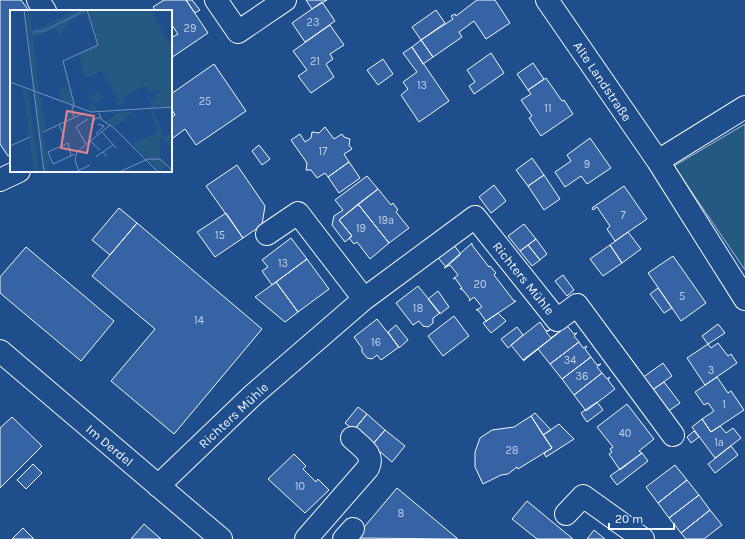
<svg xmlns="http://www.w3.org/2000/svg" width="745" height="539" font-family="Karla,sans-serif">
<rect width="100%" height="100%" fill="#1f4e8c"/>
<path fill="#245a82" stroke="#a8bbd7" d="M745 124V270L674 166Z"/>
<path fill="#3563a3" stroke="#f2f6ff" d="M0 0H21L29 11H11V154L8 156 0 144Z
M164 0H186L208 33 171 58V38L178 34 171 24V11H156L153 7Z
M186 0H192L200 10 195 13Z
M306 0H327L312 9Z
M477 0H495L510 23 486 39 474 21 459 32 462 37 433 57 421 40 453 19 451 16 455 14 456 16Z
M322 2 335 21 305 42 292 23Z
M436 10 445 23 421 40 412 27Z
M330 25 344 45 330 54 333 59 326 64 334 77 311 93 298 76 307 70 293 51Z
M421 40 433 57 423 64 412 47Z
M412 47 449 101 419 122 401 95 408 89 403 82 417 72 403 53Z
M491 53 504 73 474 94 469 86 475 82 467 70Z
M383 59 393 74 378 85 367 70Z
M533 63 544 79 528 90 517 74Z
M214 64 246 111 196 145 185 129 173 138 171 134V118L175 115 171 108V94Z
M546 78 562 101 564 100 573 114 541 136 529 118 532 116 521 100 531 94 528 90Z
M325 127 334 139 342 134 344 137 350 139 349 145 352 149 344 154 349 162 328 177 325 173 317 178 311 170H306L307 163 291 140 300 134 305 142 311 138 312 132 319 133Z
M590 138 611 168 587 184 581 176 565 187 555 172 571 161 567 155Z
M259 145 270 159 262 165 252 151Z
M532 158 544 175 528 186 516 170Z
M349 162 360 178 339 193 328 177Z
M237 165 265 206 262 225 243 238 206 186Z
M544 175 560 199 544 210 528 186Z
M367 176 378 189 339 220 352 236 345 242 332 225 334 216 343 210 335 200Z
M494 185 506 201 491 213 479 197Z
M624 186 647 219 615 241 607 229 610 226 597 207 593 210 592 208Z
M378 189 391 205 393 203 398 210 396 212 409 228 389 243 358 204Z
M358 204 389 243 370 259 357 242 354 244 349 238 352 236 339 220Z
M119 208 137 223 110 255 92 240Z
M226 213 243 238 215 257 197 232Z
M137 223 262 329 174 434 111 381 155 329 92 276Z
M524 224 536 239 520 251 508 236Z
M628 232 641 249 622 263 610 245Z
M291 238 307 259 272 285 262 271 268 267 262 260Z
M536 239 547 254 540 260 528 245Z
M450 240 460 253V255L446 267 434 253Z
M472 243V245L489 267 490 266 496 273 494 275 514 301H516L485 322 486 321 478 310H476L482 307 474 297 469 301 470 299 462 289H460L462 288 455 278 453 279 458 275 450 265 444 268Z
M528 245 540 260 532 266 520 251Z
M610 245 622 263 603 276 590 259Z
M26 247 114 321 81 361 0 293V277Z
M673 256 706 303 681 321 648 273Z
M307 259 329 289 298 312 276 282Z
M563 275 574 290 567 296 555 281Z
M276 282 298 312 285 322 255 297Z
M418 286 440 313 433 318V323L428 327 423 326 419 321 413 325 396 303Z
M658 288 672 308 664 313 650 294Z
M438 291 449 307 440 314 428 299Z
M498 313 506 321 491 333 483 323Z
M454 316 469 336 443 356 428 336Z
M377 319 399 347 381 360 377 355 372 359 367 358 362 352V348L354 337Z
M540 322 546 331 550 330 546 332 551 338 567 326 523 360 511 345Z
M718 324 725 333 708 344 702 336Z
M396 325 408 340 399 348 388 332Z
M567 326 574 334 577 333 574 336 579 342 550 364 538 349 523 361Z
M517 327 523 335 508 348 501 339Z
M579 342 583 348 587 346 585 349 591 357 562 379 550 364Z
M718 343 728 356 731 354 737 363 705 385 687 358 708 344 711 348Z
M591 357 597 365 601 364 597 367 602 373 574 395 562 379Z
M663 363 672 376 651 391 642 378Z
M602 373 607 379 610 377 608 380 615 389 586 411 574 395Z
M717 377 728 393 731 391 744 410 711 432 702 419 714 411 708 403 704 405 695 392Z
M664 382 680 403 667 412 651 391Z
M597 402 603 410 587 422 581 413Z
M627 404 654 439 639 451 642 453 620 470 609 454 612 452 610 449 613 447 597 427Z
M358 407 367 414 354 430 345 423Z
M535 413 551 430 543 435 531 416Z
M367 414 385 430 372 445 354 430Z
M531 416 552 448 518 469 517 467 508 474 501 475 483 484 475 467V452L480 438 492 430 514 427Z
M12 417 42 446 0 488V428Z
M702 419 711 432 720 426 726 433 733 428 741 438 715 458 692 427Z
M559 424 574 439 546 457 544 453 552 448 543 435Z
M385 430 405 446 392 462 372 445Z
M694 431 699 437 691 443 687 437Z
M731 446 738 455 715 473 708 464Z
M642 453 648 461 617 485 610 476Z
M294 454 306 466 303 469 316 482 318 479 329 490 305 513 268 479Z
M33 464 42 473 26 489 17 480Z
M675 465 687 480 658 503 646 487Z
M687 480 699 495 669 518 658 503Z
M397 488 458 539 355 538Z
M699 495 710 510 681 533 669 518Z
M527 501 573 539H537L512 519Z
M710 510 722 525 704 539H686L681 533Z
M144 524 161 539H131Z
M23 528 34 539H12Z
M594 530 605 539H587Z"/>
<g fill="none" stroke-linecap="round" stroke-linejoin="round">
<defs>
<path id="minor" d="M38 0 45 11
M216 0 238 32 285 0
M547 0 658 161 745 299
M658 161 745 107
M0 180 19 171
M267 234 298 213 364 299
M0 351 221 539
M158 486 253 395 364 299 475 217 557 320 577 305 673 435
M566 514 583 496 643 539
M306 539 368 468C375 454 361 447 352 438
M344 539 353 529"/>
</defs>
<use href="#minor" stroke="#f2f6ff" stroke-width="24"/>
<use href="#minor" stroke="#1f4e8c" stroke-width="22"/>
</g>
<g text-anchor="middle" stroke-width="3" stroke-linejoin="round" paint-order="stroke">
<g font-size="11" fill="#c3d1e8">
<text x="313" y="26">23</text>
<text x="190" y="32">29</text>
<text x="315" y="65">21</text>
<text x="422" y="89">13</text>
<text x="205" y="105">25</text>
<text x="548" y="112">11</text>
<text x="323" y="155">17</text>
<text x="587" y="168">9</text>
<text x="623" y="219">7</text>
<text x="386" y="224">19a</text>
<text x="361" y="232">19</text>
<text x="220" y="239">15</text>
<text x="283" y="267">13</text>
<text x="480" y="288">20</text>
<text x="682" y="300">5</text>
<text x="418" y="312">18</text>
<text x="199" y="324">14</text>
<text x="376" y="346">16</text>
<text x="570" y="364">34</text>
<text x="711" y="374">3</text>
<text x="582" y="380">36</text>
<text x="724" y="408">1</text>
<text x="625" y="437">40</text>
<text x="719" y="446">1a</text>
<text x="512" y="454">28</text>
<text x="300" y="490">10</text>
<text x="401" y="517">8</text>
</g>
<g font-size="13" fill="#f2f6ff" stroke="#1f4e8c">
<text transform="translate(603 81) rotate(56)" y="5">Alte Landstraße</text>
<text transform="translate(524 278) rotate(51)" y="5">Richters Mühle</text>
<text transform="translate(233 415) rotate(-43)" y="5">Richters Mühle</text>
<text transform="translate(110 445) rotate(40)" y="5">Im Derdel</text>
</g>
</g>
<g transform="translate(10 10)">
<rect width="162" height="162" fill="#1f4e8c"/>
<path d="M16 0H20L22 22 65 0 78 2 61 10 52 22 48 24 46 18 23 28 29 82 24 79ZM78 0H142L154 26 162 36 160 96 141 97V89L150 82 149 79 140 82 135 75 113 88 115 92 107 96 105 93 109 90 92 61 76 68 68 44 89 34ZM50 78 59 79 64 95 52 91ZM13 79 18 80 29 162H24ZM89 81 93 87 83 94 88 101 77 99 83 94 80 87ZM24 83 30 85 36 119 32 121 40 154 37 156 39 162H35ZM140 100H143L154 127 162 123V138L150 128V148H137L122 134 149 122ZM124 101 105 117 97 112 107 103ZM138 149H150L157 155 150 162Z" fill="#245a82"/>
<path fill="none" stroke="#3b69a3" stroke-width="2" d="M23 22 34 21 76 0"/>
<path fill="none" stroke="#7391ba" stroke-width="1" d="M14 0 34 162M0 72 81 102 162 97M89 103 91 109 104 118 148 162M64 107 62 100 64 94 53 51 88 35 77 0M49 114 54 127 51 128M81 115 86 108H90M33 122 74 103M92 122 106 138M86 124 94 116 88 114M80 131 90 140M76 134 66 117 78 109M0 136 20 127M93 142 103 135M61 146 58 133 38 142 43 154 65 144M86 147 92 142 97 146M68 161 80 155M69 162 65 150 67 142 100 115M109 162 138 149H150L162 160"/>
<path fill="#e38589" fill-opacity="0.15" stroke="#e38589" stroke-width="2" d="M57 101 84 106 77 143 51 138Z"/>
<rect width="162" height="162" fill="none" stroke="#f2f6ff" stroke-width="2"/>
</g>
<path d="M609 523v6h65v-6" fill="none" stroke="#f2f6ff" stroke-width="2"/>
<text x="615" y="523" font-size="12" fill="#f2f6ff" stroke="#1f4e8c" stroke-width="3" paint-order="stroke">20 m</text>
</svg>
